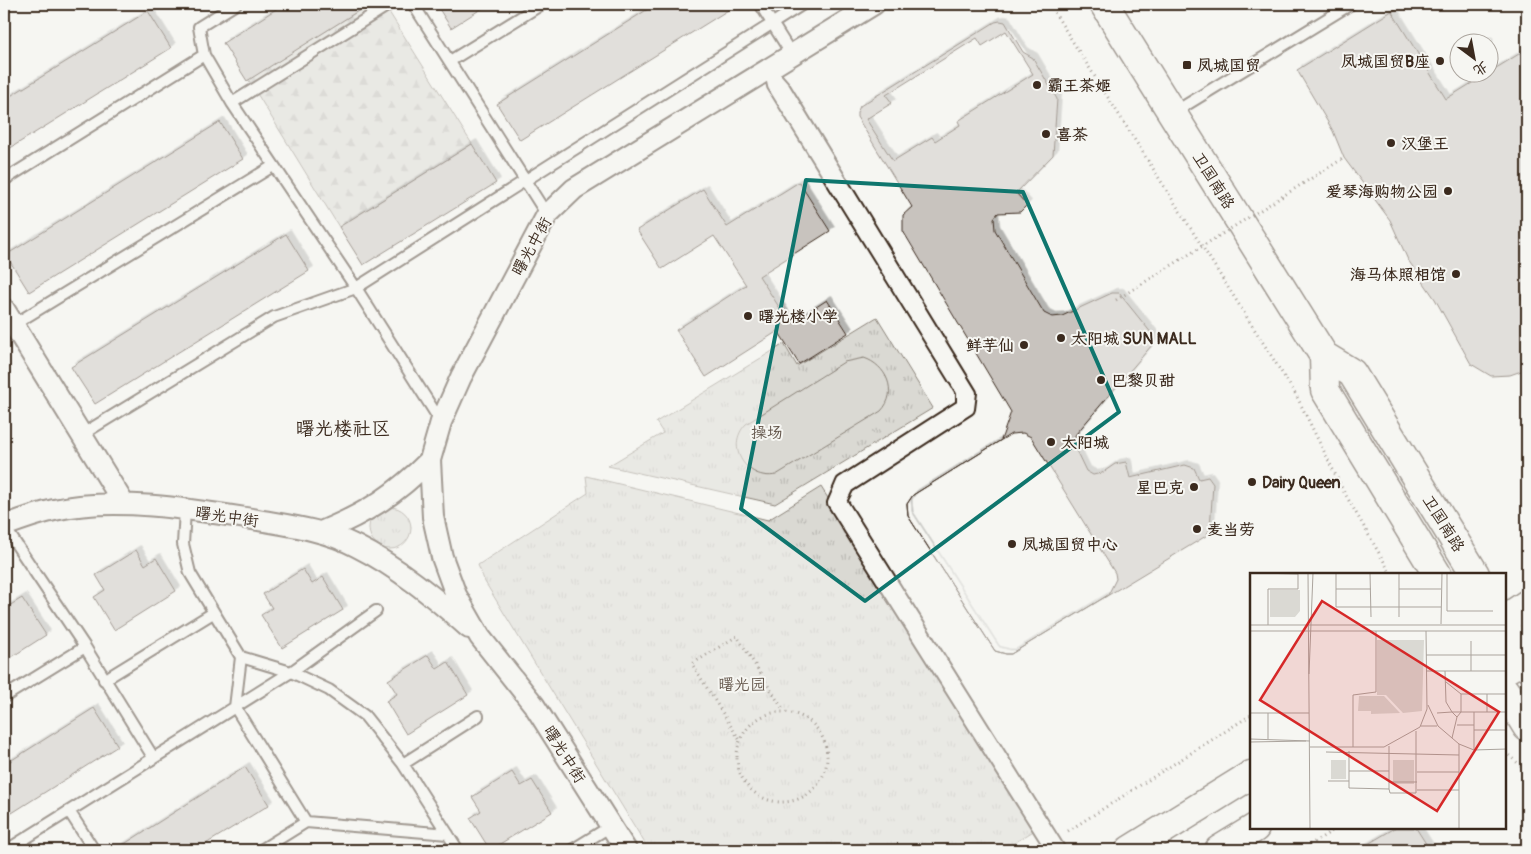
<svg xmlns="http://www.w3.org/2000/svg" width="1531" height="854" font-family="Pangolin,'LXGW WenKai TC',sans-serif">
<defs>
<pattern id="grass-tufts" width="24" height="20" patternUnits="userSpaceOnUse" patternTransform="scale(1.25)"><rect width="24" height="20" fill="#dad9d3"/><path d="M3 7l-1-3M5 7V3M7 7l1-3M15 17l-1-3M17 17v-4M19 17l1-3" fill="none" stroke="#bcbab5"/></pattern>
<pattern id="forest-firs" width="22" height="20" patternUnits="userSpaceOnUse" patternTransform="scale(1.25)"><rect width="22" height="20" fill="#dad9d3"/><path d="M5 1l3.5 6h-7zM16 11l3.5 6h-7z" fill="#bcbab5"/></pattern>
<filter id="shadow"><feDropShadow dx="4.5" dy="-4.5" stdDeviation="0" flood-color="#0004"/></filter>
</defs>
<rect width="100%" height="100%" fill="#f6f6f2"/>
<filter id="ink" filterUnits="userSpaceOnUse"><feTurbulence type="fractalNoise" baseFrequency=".02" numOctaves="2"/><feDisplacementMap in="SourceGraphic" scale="10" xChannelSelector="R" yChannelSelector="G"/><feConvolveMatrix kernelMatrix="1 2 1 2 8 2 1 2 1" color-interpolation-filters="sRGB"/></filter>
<g filter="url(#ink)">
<path fill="url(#grass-tufts)" stroke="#8a8278" d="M877 317 933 408 775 504 608 466 663 433 656 422 784 344 797 366Z
M586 476 768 520 821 487 1035 830 1003 850H649L485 582 478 565 588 493Z
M369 528a21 21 0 1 1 42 0a21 21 0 1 1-42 0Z"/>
<path fill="url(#forest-firs)" stroke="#8a8278" d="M370 4H384L472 144 339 227 248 79Z"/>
<path fill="#dad9d3" stroke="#8a8278" d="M864 358C886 365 899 392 881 411L776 475C747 481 724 447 746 424L844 362Z"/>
<path fill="#c8c3be" stroke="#3b2a1e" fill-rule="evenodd" filter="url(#shadow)" d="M284 4H369L247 81 223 43Z
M436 4H489L451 28Z
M656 4H732L733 7 520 140 497 104Z
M1403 4H1527V369L1510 375 1491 376 1471 364 1435 299 1408 260 1390 220 1344 158 1333 131 1297 70ZM1458 42H1488V72H1458Z
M1404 4H1527V49L1446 99 1392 12ZM1458 42H1488V72H1458Z
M148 11 171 48 4 152V100Z
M1000 21 1005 22 1023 52 1033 58 1057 99 1053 155 1016 193 1027 205 1020 212 998 213 994 218 995 230 1044 313 1052 317 1062 316 1112 293H1119L1152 334 1154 339 1152 345 1076 434 1074 439 1075 448 1086 471 1093 475 1102 473 1115 464 1126 462 1130 478 1185 465 1194 468 1199 479 1208 477 1213 484 1210 529 1206 536 1011 654H1006L995 651 908 516 907 504 913 495 1001 440 1011 412 903 231V215L912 207 857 117V113L860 106 995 22Z
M1006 31 1033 74 958 121 960 125 935 141 932 137 893 161 866 119 892 103 886 95 977 38 982 46Z
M220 122 243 159 29 292 6 255Z
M472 144 496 183 363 265 339 227Z
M799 182 830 231 759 276 790 324 827 300 848 333 799 364 778 331 706 377 676 330 746 285 714 236 662 269 637 230 703 189 727 227Z
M286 234 309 271 95 404 71 367Z
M1527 283V310L1521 297Z
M1023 433 1031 437 1115 573 1116 579 1108 595 1011 654H1006L995 651 908 516 907 504 913 495 1011 434Z
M136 550 145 565 156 558 176 591 114 630 94 597 105 590 96 575Z
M303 569 312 584 323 577 343 610 282 648 261 615 272 608 263 594Z
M22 598 46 635 4 662V609Z
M428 655 437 669 448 662 468 695 406 734 386 701 397 694 388 680Z
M94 708 118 746 4 818V765Z
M245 767 269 805 196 850H115Z
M512 772 521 786 532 780 552 812 490 850 470 818 481 811 472 797Z
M1395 828H1416L1430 850H1358Z"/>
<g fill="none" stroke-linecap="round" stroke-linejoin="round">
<defs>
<path id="lane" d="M236 4 199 27 204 55 232 103 356 288 441 422
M413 4 547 215
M760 4 792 55
M450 61 542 4
M769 69 783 85 971 393 969 409 848 487 841 501 1060 850
M770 72 773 86 962 392V405L842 482 833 503 1052 850
M232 103 390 4
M1173 113 1351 4
M4 180 204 55
M13 325 273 166
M81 435 274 317 356 288 803 4
M185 510 183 544 190 573 241 657 291 672 376 611
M4 526 85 647 153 757
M241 657 235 707 306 822 261 850
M104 680 213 613
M4 697 85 647
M403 764 478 716
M69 811 94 850
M306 822 448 834
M7 850 291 672 329 690 365 716 403 764 458 850
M572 850 611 826"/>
<path id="street" d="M4 309 124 504
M4 526C20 520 37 514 54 510 116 496 196 510 258 520 292 526 325 530 356 546 398 567 434 597 469 628
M323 531C367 513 396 494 430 460
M626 850 534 705 480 637 456 595 442 557 433 517 430 460 441 422 461 377 547 215 574 189 874 4"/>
<path id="secondary" d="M1104 4 1324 356 1352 373 1475 574
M1324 356 1325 390 1437 574
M1505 627 1527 667
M1505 691 1527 727"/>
<path id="primary" d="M1505 619 1527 604
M1505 670 1527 657
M1130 850 1251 775
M1219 850 1255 828"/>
</defs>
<use href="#lane" stroke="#3b2a1e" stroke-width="14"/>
<use href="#street" stroke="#3b2a1e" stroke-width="24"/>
<use href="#secondary" stroke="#3b2a1e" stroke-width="31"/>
<use href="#primary" stroke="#3b2a1e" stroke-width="31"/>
<path stroke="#3b2a1e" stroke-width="3" stroke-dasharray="1 4" stroke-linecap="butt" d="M1049 4 1296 395 1344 492 1391 574
M737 757a45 45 0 1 1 90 0a45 45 0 1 1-90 0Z
M739 739 692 664 737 636 784 711
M1505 752 1527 771
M1068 831 1251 715
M1301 850 1337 828"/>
<use href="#lane" stroke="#f6f6f2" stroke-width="10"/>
<use href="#street" stroke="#f6f6f2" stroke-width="20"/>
<use href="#secondary" stroke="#f6f6f2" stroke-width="28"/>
<use href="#primary" stroke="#f6f6f2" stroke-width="28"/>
<path stroke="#3b2a1e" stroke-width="3" stroke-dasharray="1 4" stroke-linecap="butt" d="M1116 300 1344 158"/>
</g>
</g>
<path d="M0 0H1531V854H0ZM806 180 1023 192 1119 412 865 601 741 509Z" fill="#f6f6f2" fill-opacity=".55" fill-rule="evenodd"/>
<path fill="none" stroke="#0f766e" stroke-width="4" stroke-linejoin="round" d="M806 180 1023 192 1119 412 865 601 741 509Z"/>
<g fill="#3b2a1e" stroke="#f6f6f2" stroke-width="2">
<circle cx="1440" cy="61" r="5"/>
<rect x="1182" y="60" width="10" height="10" rx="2.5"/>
<circle cx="1037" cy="85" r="5"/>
<circle cx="1046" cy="134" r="5"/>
<circle cx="1391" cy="143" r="5"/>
<circle cx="1448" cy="191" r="5"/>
<circle cx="1456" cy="274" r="5"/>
<circle cx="748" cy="316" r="5"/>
<circle cx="1061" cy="338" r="5"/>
<circle cx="1024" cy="345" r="5"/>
<circle cx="1101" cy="380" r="5"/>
<circle cx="1051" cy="442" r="5"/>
<circle cx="1252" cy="482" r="5"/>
<circle cx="1194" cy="487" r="5"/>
<circle cx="1197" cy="529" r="5"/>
<circle cx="1012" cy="544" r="5"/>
</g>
<g text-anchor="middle" stroke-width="4" stroke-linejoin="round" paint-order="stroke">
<g font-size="16" font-weight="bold" fill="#3b2a1e" stroke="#f6f6f2" text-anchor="start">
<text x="1430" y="67" text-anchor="end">凤城国贸B座</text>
<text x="1197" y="71">凤城国贸</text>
<text x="1047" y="91">霸王茶姬</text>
<text x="1056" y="140">喜茶</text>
<text x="1401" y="149">汉堡王</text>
<text x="1438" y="197" text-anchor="end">爱琴海购物公园</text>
<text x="1446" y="280" text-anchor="end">海马体照相馆</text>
<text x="758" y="322">曙光楼小学</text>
<text x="1071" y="344">太阳城 SUN MALL</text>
<text x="1014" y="351" text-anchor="end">鲜芋仙</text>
<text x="1111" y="386">巴黎贝甜</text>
<text x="1061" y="448">太阳城</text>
<text x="1262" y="488">Dairy Queen</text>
<text x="1184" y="493" text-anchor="end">星巴克</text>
<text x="1207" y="535">麦当劳</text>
<text x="1022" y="550">凤城国贸中心</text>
</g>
<g font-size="16" fill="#3b2a1e" stroke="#f6f6f2">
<text transform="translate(1214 180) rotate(58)" y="6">卫国南路</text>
<text transform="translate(531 246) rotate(-61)" y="6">曙光中街</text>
<text transform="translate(227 516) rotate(8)" y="6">曙光中街</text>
<text transform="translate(1444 523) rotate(58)" y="6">卫国南路</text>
<text transform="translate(565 754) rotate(58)" y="6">曙光中街</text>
</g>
<g font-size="16" fill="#63564b" stroke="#f6f6f2">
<text x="767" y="438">操场</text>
<text x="742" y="690">曙光园</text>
</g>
<g font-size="19" fill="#3b2a1e" stroke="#f6f6f2">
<text x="343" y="435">曙光楼社区</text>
</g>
</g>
<g transform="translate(1250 573)">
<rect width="256" height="256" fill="#f6f6f2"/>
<path d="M20 17H50V38L45 44H20ZM127 67H174L172 138 153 140 136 122H127ZM109 123H134L150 140 121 141V138H108Z" fill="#dad9d3"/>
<path d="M81 187H96V206H81ZM143 187H164V211H143Z" fill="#dad9d3"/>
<path d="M115 127H131L134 132 114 135 111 131Z" fill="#dad9d3"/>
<path fill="none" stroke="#aba49d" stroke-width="1" d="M6 0 48 1V16H18V52M58 0 60 256M86 0V34H191M120 0 121 44M149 0V44M197 0V38H243M86 16H121M149 16H191M191 51 192 0M0 52H257M0 58H257M221 68V98M176 82H257M176 98H257M195 98 196 129 202 139H257M59 101 63 0M196 109 211 121M237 121V139M178 132 188 153 209 171 224 177 257 176M224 139V177M0 140H59M18 140V166M187 140 202 139 207 144 202 165M207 144 211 139V121H257M207 152H224M171 153H187M224 157H257M0 166 60 168M0 169 56 168M60 174H134L170 154 177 136 176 58M103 174V122L126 119V58M99 178V215L139 216V173M76 179 209 182M99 198H139M167 199H209M78 208H99M139 209H167M139 216 140 220H166V158M167 217H209M209 256V171"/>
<path fill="#d62828" fill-opacity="0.15" stroke="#d62828" stroke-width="2.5" d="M72 28 249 139 187 238 10 127Z"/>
<rect width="256" height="256" fill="none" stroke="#3b2a1e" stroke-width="2.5"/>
</g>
<rect width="1531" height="854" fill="none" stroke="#f6f6f2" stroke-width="20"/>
<rect x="10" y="10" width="1511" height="834" fill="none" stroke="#3b2a1e" stroke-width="2" filter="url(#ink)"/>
<g transform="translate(1474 58) rotate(148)"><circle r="24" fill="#f6f6f2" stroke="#aba49d"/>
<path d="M0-4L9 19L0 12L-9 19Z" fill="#3b2a1e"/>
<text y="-8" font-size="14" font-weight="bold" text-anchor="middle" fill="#3b2a1e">北</text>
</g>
</svg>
